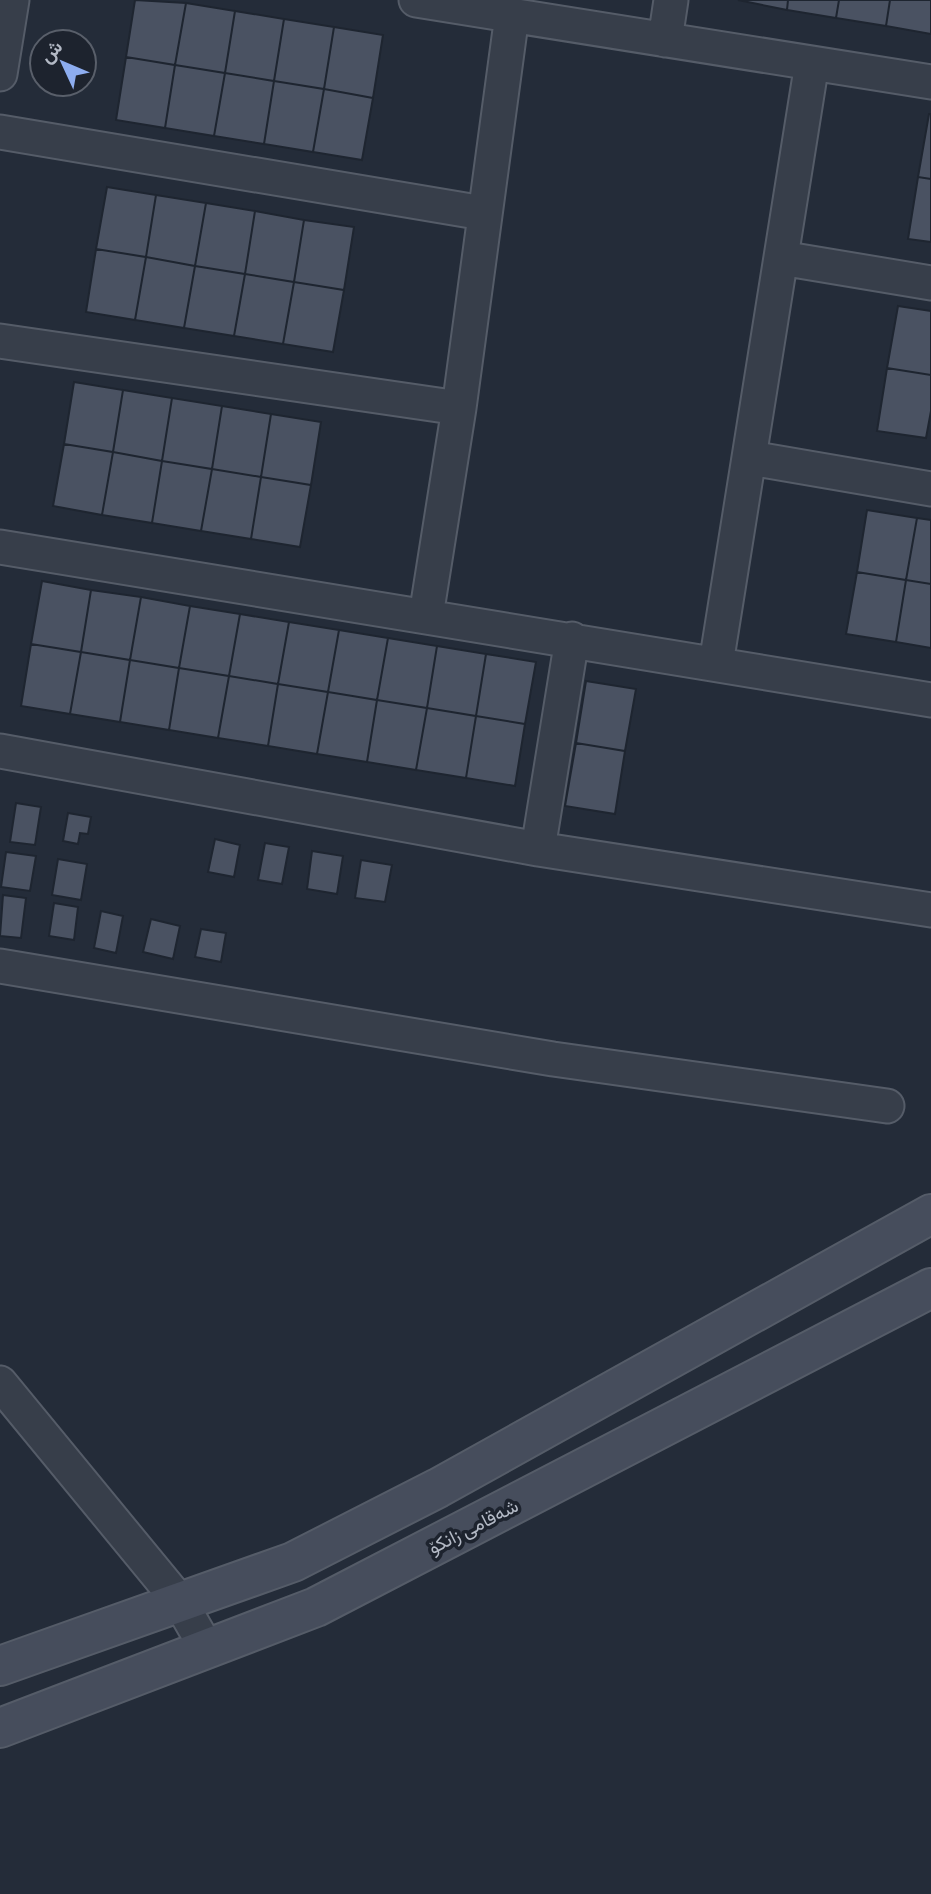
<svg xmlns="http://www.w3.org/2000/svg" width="931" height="1894" font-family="Barlow,Vazirmatn,sans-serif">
<rect width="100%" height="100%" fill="#242c39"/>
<path fill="#4a5262" stroke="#1e2530" stroke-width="2" d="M135 0 186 3 175 65 126 57Z
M738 0H788L787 10Z
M788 0H839L836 18 787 10Z
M839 0H890L886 26 836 18Z
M890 0H931V34L886 26Z
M186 3 235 11 225 73 175 65Z
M235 11 284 19 274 81 225 73Z
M284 19 334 27 324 89 274 81Z
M334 27 383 35 373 98 324 89Z
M126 57 175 65 165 128 116 120Z
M175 65 225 73 214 136 165 128Z
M225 73 274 81 264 144 214 136Z
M274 81 324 89 313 152 264 144Z
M324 89 373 98 362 160 313 152Z
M929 114H931V179L918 177Z
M918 177 931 179V242L908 239Z
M107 187 156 195 146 257 96 249Z
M156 195 206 203 195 266 146 257Z
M206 203 255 211 245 274 195 266Z
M255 211 304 220 294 282 245 274Z
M304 220 354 227 344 290 294 282Z
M96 249 146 257 135 320 86 312Z
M146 257 195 266 184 328 135 320Z
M195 266 245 274 234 336 184 328Z
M245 274 294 282 283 344 234 336Z
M294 282 344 290 333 352 283 344Z
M898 306 931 311V375L887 368Z
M887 368 931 375V411L926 438 877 431Z
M74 382 123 390 113 452 64 444Z
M123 390 172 398 162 461 113 452Z
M172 398 222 406 212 469 162 461Z
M222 406 271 414 261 477 212 469Z
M271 414 321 422 311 485 261 477Z
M64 444 113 452 102 515 53 506Z
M113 452 162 461 152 523 102 515Z
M162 461 212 469 201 531 152 523Z
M212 469 261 477 251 539 201 531Z
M261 477 311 485 300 547 251 539Z
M867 510 917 518 906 580 857 572Z
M917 518 931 520V584L906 580Z
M857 572 906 580 896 642 846 634Z
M906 580 931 584V648L896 642Z
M42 581 91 590 81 652 31 644Z
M91 590 141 597 130 660 81 652Z
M141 597 190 606 179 668 130 660Z
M190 606 240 614 229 676 179 668Z
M240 614 289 622 278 684 229 676Z
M289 622 339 630 328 692 278 684Z
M339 630 388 638 377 700 328 692Z
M388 638 437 646 427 708 377 700Z
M31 644 81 652 70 714 21 706Z
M437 646 486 654 476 716 427 708Z
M81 652 130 660 120 722 70 714Z
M486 654 536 662 525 724 476 716Z
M130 660 179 668 169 730 120 722Z
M179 668 229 676 218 738 169 730Z
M229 676 278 684 268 746 218 738Z
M586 681 636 689 625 751 576 743Z
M278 684 328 692 317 754 268 746Z
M328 692 377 700 367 762 317 754Z
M377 700 427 708 416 770 367 762Z
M427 708 476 716 466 778 416 770Z
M476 716 525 724 515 786 466 778Z
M576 743 625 751 615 814 565 806Z
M16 803 41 807 35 845 10 842Z
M68 813 91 817 88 834 80 833 78 844 63 841Z
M215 839 240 845 234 877 208 872Z
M265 843 289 847 282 884 258 880Z
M312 851 343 856 337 894 307 889Z
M6 852 36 856 30 891 1 887Z
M58 859 87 864 81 900 52 895Z
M361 860 392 865 385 902 355 898Z
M3 895 26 898 21 938 0 936Z
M54 903 78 907 74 940 49 936Z
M101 911 123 916 116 953 94 948Z
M151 919 180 926 173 959 143 952Z
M201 929 226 933 221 962 195 957Z"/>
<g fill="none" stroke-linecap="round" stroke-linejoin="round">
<defs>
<path id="street" d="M416 0 931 82
M665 40 671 0
M0 74 12 0
M0 132 483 213
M781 258 931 283
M0 341 459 408
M750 458 931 489
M0 547 931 700
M426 616 459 408 512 15
M716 664 812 63
M0 751 538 849 931 910
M538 849 572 639
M0 966 553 1059 887 1106
M0 1383 180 1602 207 1649"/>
<path id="secondary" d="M0 1666 293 1562 438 1488 931 1214
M0 1728 316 1607 931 1288"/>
</defs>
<use href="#street" stroke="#555c68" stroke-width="37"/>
<use href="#secondary" stroke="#555c68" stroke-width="42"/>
<use href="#street" stroke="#373e4a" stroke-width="33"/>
<use href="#secondary" stroke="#464d5c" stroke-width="38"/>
</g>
<g text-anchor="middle" stroke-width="7" stroke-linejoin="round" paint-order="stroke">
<g font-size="19" fill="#b3b9c5" stroke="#1d232e">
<text transform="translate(473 1526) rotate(-27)" y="7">شەقامی زانکۆ</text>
</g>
</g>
<g transform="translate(63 63) rotate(314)"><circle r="33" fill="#1d232e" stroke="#595f6a" stroke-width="2"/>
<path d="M0-5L12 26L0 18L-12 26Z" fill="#8dadf0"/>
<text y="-10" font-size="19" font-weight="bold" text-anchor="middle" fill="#b3b9c5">ش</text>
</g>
</svg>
